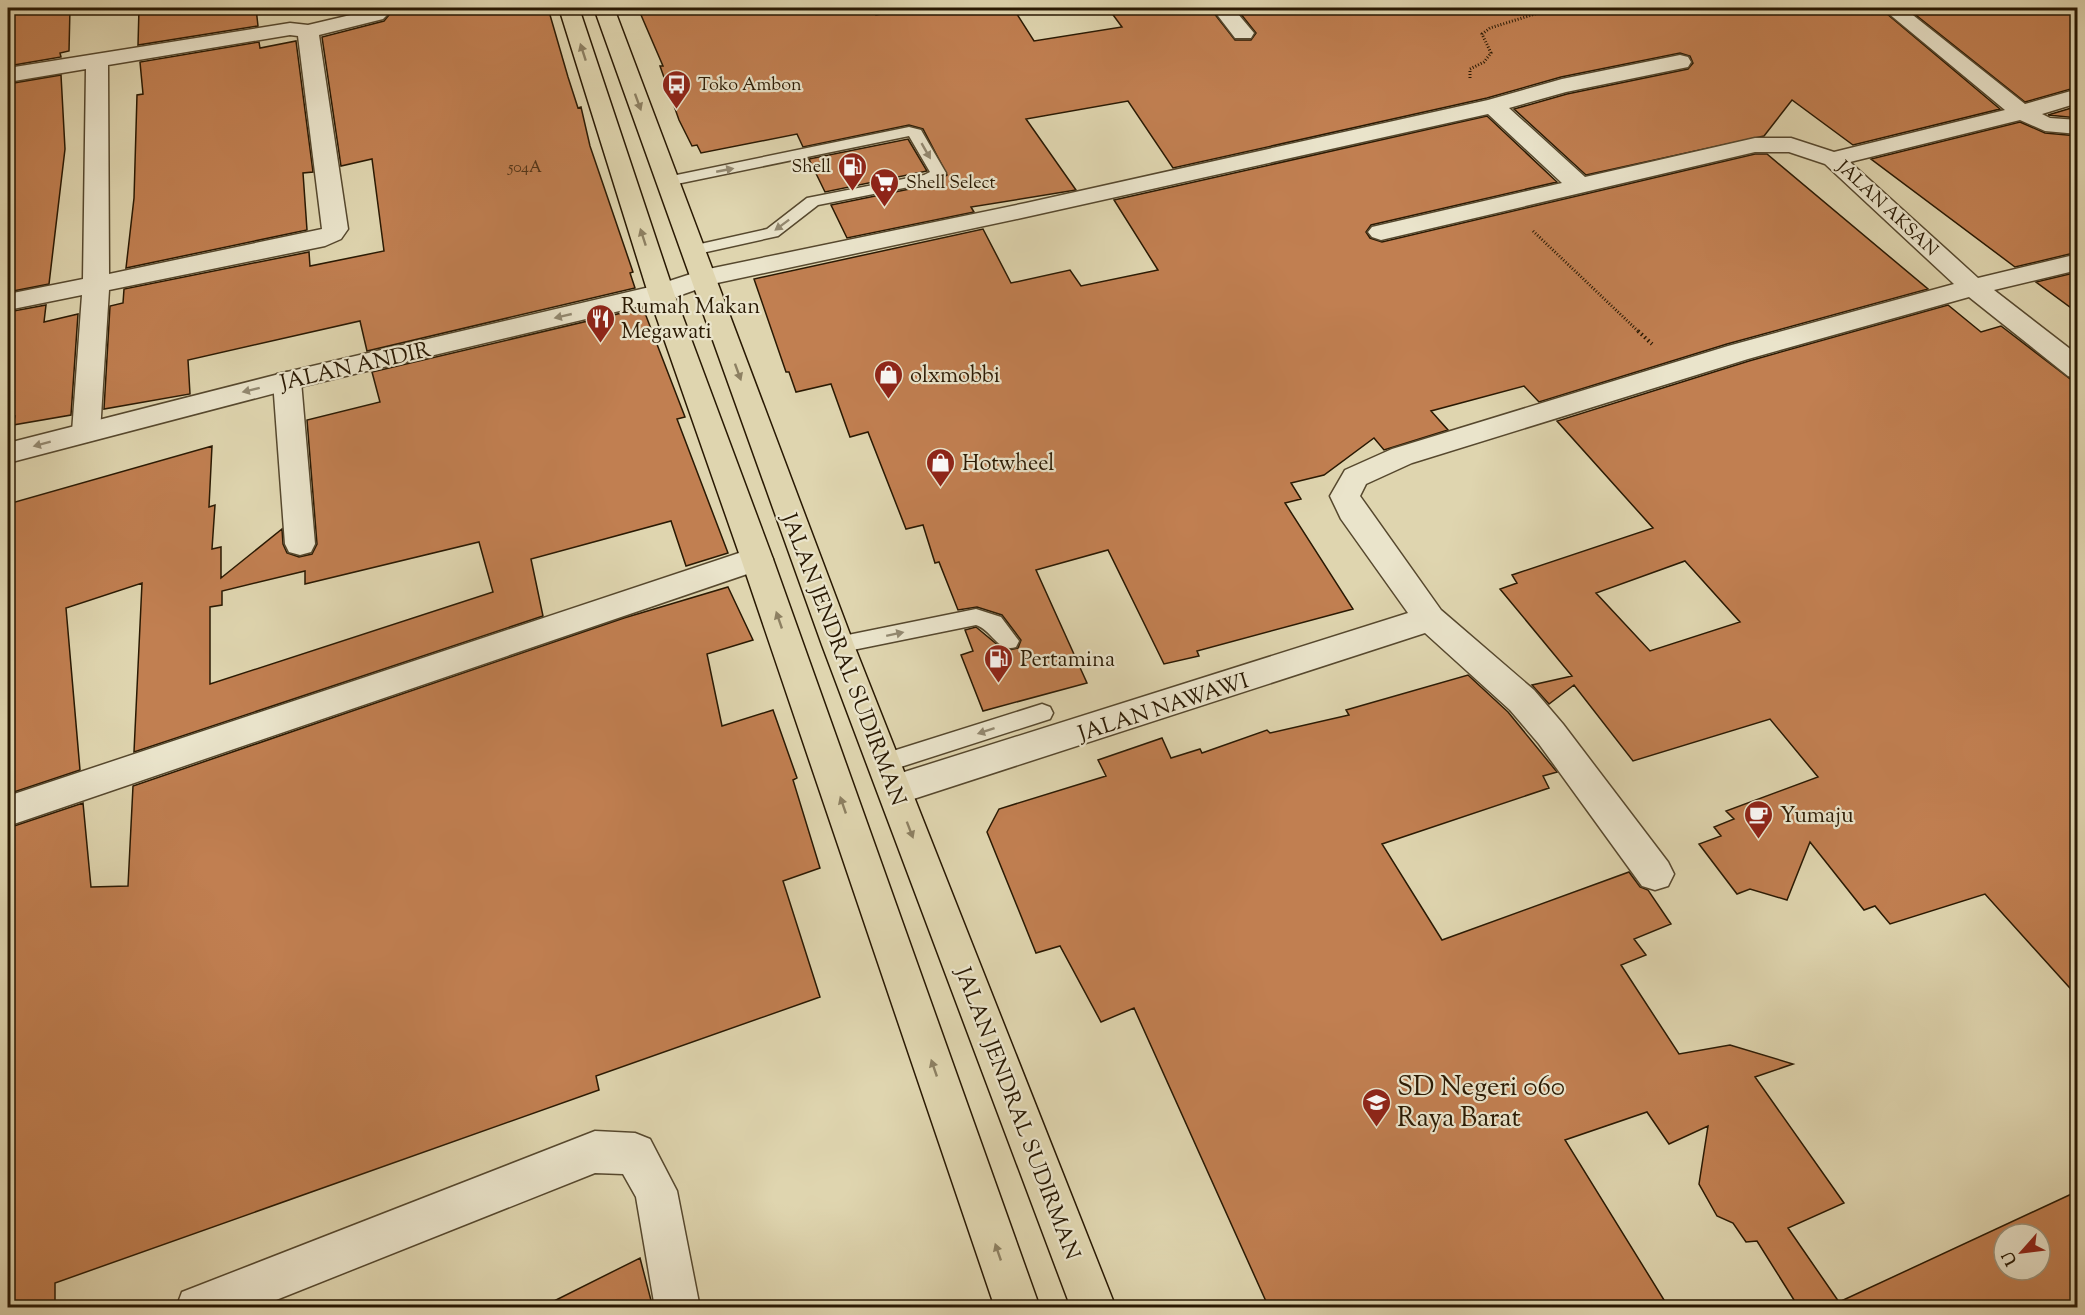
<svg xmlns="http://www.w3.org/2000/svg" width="2085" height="1315" font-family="'Sorts Mill Goudy',serif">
<rect width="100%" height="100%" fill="#dfd5af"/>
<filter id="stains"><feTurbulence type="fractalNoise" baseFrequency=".00333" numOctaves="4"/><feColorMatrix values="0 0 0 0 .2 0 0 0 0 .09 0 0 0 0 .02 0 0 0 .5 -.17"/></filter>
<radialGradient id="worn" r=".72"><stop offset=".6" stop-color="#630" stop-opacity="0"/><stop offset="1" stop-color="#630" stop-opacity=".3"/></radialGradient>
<path fill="#c17f51" stroke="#291903" stroke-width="1.5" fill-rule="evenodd" d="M21 8H70L69 51 60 53 61 57 8 66V16L17 14Z
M139 8H256L258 26 138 45Z
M379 8H548L568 77 578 108 581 107 590 146 633 272 630 273 635 288 367 351 360 321 188 360 190 394 104 409 110 306 123 303 124 289 309 252 310 266 384 251 372 159 341 166 322 37 384 21 389 15Z
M638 8H875L876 15 921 8H1013L1034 41 1122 27 1108 8H1210L1235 40H1251L1256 33 1236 8H1880L2000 109 1853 145 1792 100 1764 136 1586 175 1514 109 1567 94 1688 69 1693 63 1690 56 1680 53 1561 77 1487 98 1173 168 1128 101 1026 119 1076 190 971 207 974 212 847 238 831 205 934 184 947 175 923 129 909 125 803 147 797 134 701 153 697 145 692 146 679 120 660 66H663Z
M1907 8H2078V87L2025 102Z
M296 41 313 172 303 173 307 230 126 268 134 198 137 95 143 94 140 62 259 42 260 48Z
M61 75 65 149 49 284 8 292V84Z
M2078 106V118L2048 115Z
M1487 116 1557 182 1371 225 1366 232 1370 238 1382 242 1755 154H1767L1928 289 1727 344 1539 402 1524 386 1431 411 1448 430 1384 450 1374 438 1324 475 1291 483 1301 499 1285 503 1353 609 1197 651 1199 656 1164 664 1108 550 1036 570 1087 683 983 711 961 655 973 651 965 630 976 627 999 646 1009 650 1018 648 1021 640 1002 615 977 607 958 610 939 562 935 563 923 525 906 529 868 432 850 437 831 384 796 392 789 372H786L754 279 983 229 1011 283 1070 270 1081 286 1158 270 1114 200Z
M2020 122 2045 133 2078 136V252L2015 267 1871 159Z
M908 139 927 171 825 192 809 159Z
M2078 272V313L2036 282Z
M46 305 44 322 78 314 71 415 13 425 15 416H8V312Z
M1948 305 1981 332 2001 326 2078 385V997L1985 894 1890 924 1875 906 1864 910 1810 842 1787 900 1750 889 1737 894 1699 844 1721 836 1714 827 1734 819 1726 811 1818 777 1770 719 1633 761 1574 685 1549 704 1532 685 1572 676 1500 589 1517 583 1512 575 1653 528 1557 421 1749 361ZM1685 561 1740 622 1650 651 1596 593Z
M643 308 685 417 677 419 728 553 686 566 671 521 531 559 543 616 134 752 142 583 66 608 80 770 8 794V504L212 446 209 507 215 505 212 549 221 547V578L282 529 283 544 287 553 299 557 312 554 317 544 307 420 380 402 372 372ZM479 542 493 592 210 684V607L222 605V591L305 571V584Z
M728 587 753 640 707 654 722 726 773 710 797 778 793 780 820 868 783 881 820 997 596 1076 599 1090 55 1283V1308H8V828L83 803 91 887 128 886 133 786 624 618Z
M1468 675 1508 712 1557 772 1543 776 1549 788 1382 844 1442 940 1629 872 1640 887 1648 890 1671 924 1634 939 1646 955 1621 965 1679 1054 1730 1045 1793 1064 1755 1077 1844 1203 1788 1228 1839 1302 2078 1191V1308H1799L1757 1241 1746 1242 1733 1223 1717 1216 1699 1184 1708 1126 1669 1144 1647 1112 1565 1140 1669 1308H1269L1134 1008 1101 1022 1060 946 1036 953 987 832 999 809 1106 776 1098 760 1162 738 1171 758 1200 749 1202 753 1267 730 1270 733 1349 715 1346 710ZM2004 1234H2040V1270H2004Z
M640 1258 653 1308H540Z"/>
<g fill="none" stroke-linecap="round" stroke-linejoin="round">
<defs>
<path id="service" d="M909 127 921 130 946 173 934 182 818 205 778 236 693 255 685 250 687 247 767 229 807 198 924 175 930 172 909 136 667 186 662 184 659 181 662 178Z
M976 609 1001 617 1019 641 1016 647C998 653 992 630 976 625L838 653 831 651 828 645 831 639 838 637Z
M1042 704 1050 707 1053 713 1050 719 885 772 877 770 874 763 877 756Z"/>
<path id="minor" d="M8 8H19L16 12 8 14Z
M1212 8H1233L1254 33 1251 38H1235Z
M1882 8H1904L2025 104 2078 89V103L2042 114 2050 118 2078 120V134L2045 131 2020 120 1850 162 1978 278 2078 254V270L1994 290 2078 355V379L2068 376 1969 297 1748 359 1412 463 1366 484 1360 496 1441 610 1534 690 1563 724 1668 862 1674 874 1668 886 1655 890 1642 886 1539 744 1510 710 1425 633 895 805 882 801 877 790 882 779 1408 613 1341 519 1330 496 1345 470 1392 449 1728 346 1954 284 1825 164 1789 152H1755L1381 240 1372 237 1368 232 1372 227 1562 183 1488 114 1026 217 703 286 694 284 690 278 694 272 1026 203 1488 100 1562 79 1680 55 1688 57 1691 62 1688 67 1566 92 1509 108 1585 177 1755 138H1791L1834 152 2005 110Z
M376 9 383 11 387 15 383 19 319 35 348 229 341 239 325 246 109 290 100 432 96 439 86 442 76 439 72 432 82 295 8 310V294L83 279 86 69 8 82V68L290 23 308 25ZM290 35 298 36 322 229 109 274 108 65Z
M287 372 297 374 301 381 315 544 311 552 300 555 289 552 285 544 273 381 277 374Z
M757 547 768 551 773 559 768 567 8 826V796Z
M595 1131 635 1133 650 1139 677 1191 700 1308H655L636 1197 623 1174 595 1173 256 1308H176L182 1292Z"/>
<path id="tertiary" d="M703 270 712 272 716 278 712 284 670 299 287 390 8 463V443L287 372 654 286Z"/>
<path id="primary" d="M559 8H579L674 293 773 559 1040 1308H995L741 559 648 293Z
M594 8H614L854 645 1116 1308H1071L822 645Z"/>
</defs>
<use href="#service" stroke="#56482e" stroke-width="3"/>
<use href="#minor" stroke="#56482e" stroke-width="3"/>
<use href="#tertiary" stroke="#56482e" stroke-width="3"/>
<use href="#primary" stroke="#291903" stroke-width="3"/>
<path stroke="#291903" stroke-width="3" stroke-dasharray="1 2" stroke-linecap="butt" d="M1470 78V69L1484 62 1491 53 1482 34 1490 28 1535 14V8
M1533 231 1639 332"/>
<path stroke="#291903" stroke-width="4" stroke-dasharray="1.5 3" stroke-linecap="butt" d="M1638 331 1652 344"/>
<use href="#service" fill="#eae4cb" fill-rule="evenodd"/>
<use href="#minor" fill="#eae4cb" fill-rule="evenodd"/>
<use href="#tertiary" fill="#eae4cb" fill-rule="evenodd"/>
<use href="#primary" fill="#dfd5af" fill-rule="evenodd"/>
</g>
<defs><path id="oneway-solid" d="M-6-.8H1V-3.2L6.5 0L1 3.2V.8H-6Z" transform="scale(1.5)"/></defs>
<g fill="#8d8062">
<use href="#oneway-solid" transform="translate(583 52) rotate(-108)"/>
<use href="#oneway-solid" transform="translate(638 102) rotate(70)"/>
<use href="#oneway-solid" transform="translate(643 237) rotate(-108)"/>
<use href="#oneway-solid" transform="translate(738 372) rotate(70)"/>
<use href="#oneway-solid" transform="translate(779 620) rotate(-109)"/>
<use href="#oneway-solid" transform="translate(843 805) rotate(-109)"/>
<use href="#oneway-solid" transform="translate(910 830) rotate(69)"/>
<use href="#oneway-solid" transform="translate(934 1068) rotate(-109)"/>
<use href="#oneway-solid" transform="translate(998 1252) rotate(-109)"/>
</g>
<g fill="#938971">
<use href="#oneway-solid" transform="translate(926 151) rotate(60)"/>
<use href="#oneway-solid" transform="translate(725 170) rotate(-11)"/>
<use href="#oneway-solid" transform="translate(782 225) rotate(143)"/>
<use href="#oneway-solid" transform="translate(563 316) rotate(167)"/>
<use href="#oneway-solid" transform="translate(251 390) rotate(166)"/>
<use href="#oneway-solid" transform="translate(42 444) rotate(165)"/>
<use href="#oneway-solid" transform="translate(895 634) rotate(-12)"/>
<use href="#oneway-solid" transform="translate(986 731) rotate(162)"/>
</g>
<defs>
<symbol id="bus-pin" viewBox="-11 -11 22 30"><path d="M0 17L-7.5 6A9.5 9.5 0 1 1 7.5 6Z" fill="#8f2418" stroke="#eae4cb"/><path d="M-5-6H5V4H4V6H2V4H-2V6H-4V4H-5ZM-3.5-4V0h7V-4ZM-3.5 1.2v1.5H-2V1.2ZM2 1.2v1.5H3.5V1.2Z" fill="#fff"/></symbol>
<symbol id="fuel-pin" viewBox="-11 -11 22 30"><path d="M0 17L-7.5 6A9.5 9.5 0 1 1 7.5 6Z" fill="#8f2418" stroke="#eae4cb"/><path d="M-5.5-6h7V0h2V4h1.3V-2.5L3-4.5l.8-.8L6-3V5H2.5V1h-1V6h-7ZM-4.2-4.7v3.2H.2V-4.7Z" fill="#fff"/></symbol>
<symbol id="supermarket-pin" viewBox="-11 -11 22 30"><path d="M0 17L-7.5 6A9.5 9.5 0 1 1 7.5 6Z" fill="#8f2418" stroke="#eae4cb"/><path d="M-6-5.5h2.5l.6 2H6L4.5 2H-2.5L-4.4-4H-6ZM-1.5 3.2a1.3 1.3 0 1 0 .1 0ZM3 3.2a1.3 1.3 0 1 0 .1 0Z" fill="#fff"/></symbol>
<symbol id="restaurant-pin" viewBox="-11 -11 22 30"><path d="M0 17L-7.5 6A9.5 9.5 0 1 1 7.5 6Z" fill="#8f2418" stroke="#eae4cb"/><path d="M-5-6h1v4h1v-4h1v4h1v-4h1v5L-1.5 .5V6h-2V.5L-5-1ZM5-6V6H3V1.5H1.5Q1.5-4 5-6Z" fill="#fff"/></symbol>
<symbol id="shop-pin" viewBox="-11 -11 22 30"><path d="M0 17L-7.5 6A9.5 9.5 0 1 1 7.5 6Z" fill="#8f2418" stroke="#eae4cb"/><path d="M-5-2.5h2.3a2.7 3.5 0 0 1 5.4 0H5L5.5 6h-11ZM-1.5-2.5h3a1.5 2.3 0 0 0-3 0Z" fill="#fff"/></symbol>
<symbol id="cafe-pin" viewBox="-11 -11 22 30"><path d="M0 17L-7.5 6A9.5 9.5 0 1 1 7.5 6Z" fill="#8f2418" stroke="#eae4cb"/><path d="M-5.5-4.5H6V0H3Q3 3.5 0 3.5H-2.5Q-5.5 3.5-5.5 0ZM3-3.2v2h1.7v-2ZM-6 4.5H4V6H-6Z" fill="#fff"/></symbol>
<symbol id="school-pin" viewBox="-11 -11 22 30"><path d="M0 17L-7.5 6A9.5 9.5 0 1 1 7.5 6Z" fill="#8f2418" stroke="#eae4cb"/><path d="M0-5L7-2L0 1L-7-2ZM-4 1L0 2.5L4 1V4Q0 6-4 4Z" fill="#fff"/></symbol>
</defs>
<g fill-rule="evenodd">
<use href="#bus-pin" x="660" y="68" width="33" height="45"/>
<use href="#fuel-pin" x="836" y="150" width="33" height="45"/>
<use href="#supermarket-pin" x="868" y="166" width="33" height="45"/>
<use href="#restaurant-pin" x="584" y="302" width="33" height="45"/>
<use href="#shop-pin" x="872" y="358" width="33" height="45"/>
<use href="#shop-pin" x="924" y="446" width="33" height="45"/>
<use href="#fuel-pin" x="982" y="642" width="33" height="45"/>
<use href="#cafe-pin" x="1742" y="798" width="33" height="45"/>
<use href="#school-pin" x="1360" y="1086" width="33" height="45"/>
</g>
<g text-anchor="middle" stroke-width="4.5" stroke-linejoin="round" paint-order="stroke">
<g font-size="16" fill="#4f3216">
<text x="525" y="172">504A</text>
</g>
<g font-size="18" fill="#291903" stroke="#eae4cb" text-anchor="start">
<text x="698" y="90">Toko Ambon</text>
<text x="831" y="172" text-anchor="end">Shell</text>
<text x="906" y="188">Shell Select</text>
</g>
<g font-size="18" fill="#291903" stroke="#eae4cb">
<text transform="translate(1888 208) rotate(43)" y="6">JALAN AKSAN</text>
</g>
<g font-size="22" fill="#291903" stroke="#eae4cb" text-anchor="start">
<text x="621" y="313">Rumah Makan<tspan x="621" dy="25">Megawati</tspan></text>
<text x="910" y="382">olxmobbi</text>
<text x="962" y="470">Hotwheel</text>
<text x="1020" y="666">Pertamina</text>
<text x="1780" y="822">Yumaju</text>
</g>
<g font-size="22" fill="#291903" stroke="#eae4cb">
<text transform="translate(355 365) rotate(-13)" y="8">JALAN ANDIR</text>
<text transform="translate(845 659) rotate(69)" y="8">JALAN JENDRAL SUDIRMAN</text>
<text transform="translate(1163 706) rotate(-18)" y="8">JALAN NAWAWI</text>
<text transform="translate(1019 1113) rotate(69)" y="8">JALAN JENDRAL SUDIRMAN</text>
</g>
<g font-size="27" fill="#291903" stroke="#eae4cb" text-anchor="start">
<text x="1397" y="1095">SD Negeri 060<tspan x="1397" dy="31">Raya Barat</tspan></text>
</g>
</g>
<rect width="2085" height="1315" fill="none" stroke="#dfd5af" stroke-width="30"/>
<rect x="9" y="9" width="2067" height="1297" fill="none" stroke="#291903" stroke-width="3"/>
<rect x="15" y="15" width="2055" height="1285" fill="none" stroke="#291903" stroke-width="1.5"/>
<g transform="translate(2022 1252) rotate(242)"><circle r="28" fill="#eae4cb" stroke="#9d937b" stroke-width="1.5"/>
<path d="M0-4.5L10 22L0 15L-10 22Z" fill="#8f2418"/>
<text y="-9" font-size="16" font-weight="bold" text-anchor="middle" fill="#291903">U</text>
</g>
<rect width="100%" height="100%" filter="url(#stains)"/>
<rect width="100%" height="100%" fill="url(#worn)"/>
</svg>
